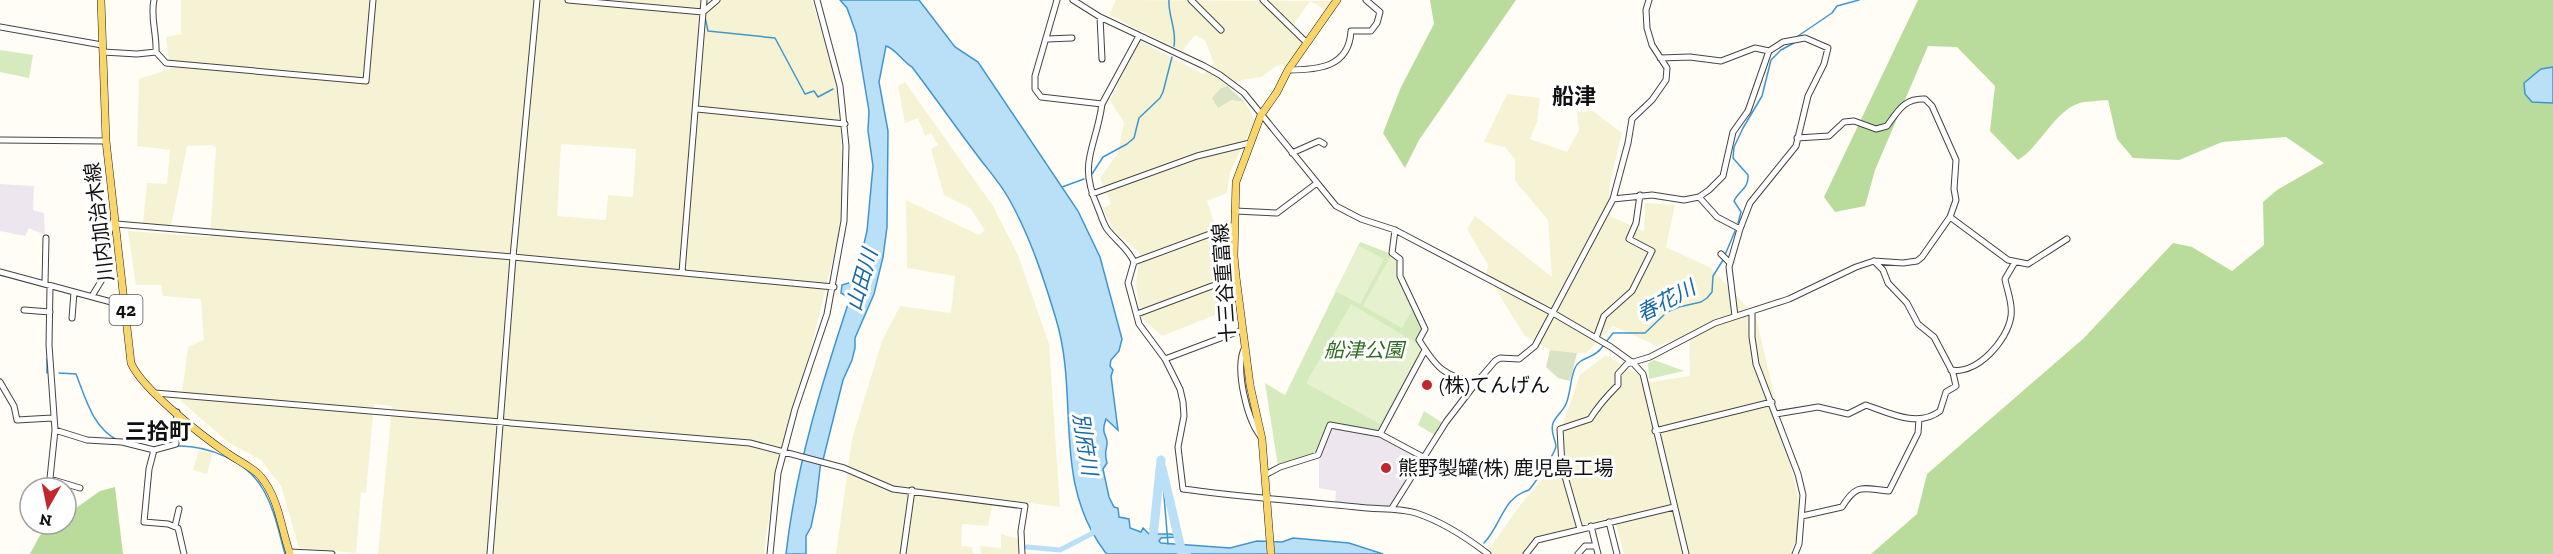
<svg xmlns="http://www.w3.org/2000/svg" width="2553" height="554" font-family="'Zilla Slab','Noto Sans JP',serif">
<rect width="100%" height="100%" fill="#fffdf5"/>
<path fill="#eee6ef" d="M0 184 34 186 33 210 44 213 45 235 29 228 25 236 0 231Z
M1333 428 1382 437 1422 459 1391 505 1385 507 1335 503 1336 491 1319 488V456Z"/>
<path fill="#f6f3d4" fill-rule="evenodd" d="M181 0H812L838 89 844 188 839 233 767 529 764 554H378L392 406 374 404 366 493 361 492 356 553 299 548 281 486 261 460 229 443 181 401 188 347 204 340 201 299 163 296 161 285H136L128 231 210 237 216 147 212 145 187 146 171 226 143 223 147 183 167 184 170 150 137 146 139 79 170 69 166 37 181 34ZM561 144 636 149 633 197 608 195 606 220 557 216Z
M1116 0 1334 1 1327 11 1310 1 1290 30 1305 43 1288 68 1278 65 1261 77 1242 80 1221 88 1231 100 1245 102 1255 120 1230 172 1227 193 1207 201 1219 238 1228 236 1229 269 1238 306 1162 336 1141 317 1136 285 1140 253 1113 230 1103 208 1111 204 1100 178 1118 153 1124 122 1110 101 1138 40 1203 74 1214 64 1205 40 1195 35 1182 51 1109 15Z
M905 82 993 206 1018 255 1049 344 1060 507 994 498 988 526 962 524 961 546 972 547 973 554H836L852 439 882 341 900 306 951 313 955 276 907 268 906 200 979 235 985 230 970 208 944 195 931 149 938 145 931 133 925 136 918 118 905 123 898 86Z
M1507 94 1540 98 1537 122 1530 139 1567 152 1579 130 1577 112 1593 111 1622 133 1609 186 1610 216 1644 231 1645 203 1675 205 1666 247 1711 268 1756 317 1799 501 1797 537 1790 554H1624L1614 517 1536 537 1523 554H1495L1489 549 1521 504 1558 461 1562 427 1580 375 1606 355 1651 382 1690 376 1689 335 1657 346 1613 326 1587 352 1577 353 1550 350 1524 335 1486 273 1488 265 1467 229 1475 216 1552 277 1548 220 1515 181V159L1505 147 1484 142Z
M199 450 212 454 207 474 193 470Z
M1001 534 1018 539V554H981L980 546 1001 548Z"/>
<path fill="#d5ebbd" d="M0 50 33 55 29 78 0 72Z
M1360 242 1392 254 1399 260 1398 277 1423 329 1416 341 1422 350 1377 432 1329 423 1316 453 1278 466 1265 383 1285 395Z
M1654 360 1684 371 1649 379 1648 363Z
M1424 411 1443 423 1436 436 1418 425Z"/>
<path fill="#b9dc9c" d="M1430 0H1516L1419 140 1405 168 1383 133 1401 87 1434 24Z
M1918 0H2553V554H1871L1917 514 1927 474 2084 338 2173 243 2192 247 2232 271 2264 245 2263 202 2277 190 2324 163 2286 137 2222 142 2179 160 2133 158 2117 139 2108 100C2099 101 2088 101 2080 103 2054 111 2041 146 2018 160L1990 131 1995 86 1957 47 1928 46 1875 170 1865 206 1835 212 1824 197Z
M115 487 123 554H30C41 535 41 524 66 524V515L100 491Z"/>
<path fill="#d9e3c4" d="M1227 86 1245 102 1231 100 1218 108 1212 98 1221 88Z
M1550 350 1577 353 1570 381 1558 378 1546 367Z"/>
<path fill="#e6f2cf" d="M1359 246 1384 259 1360 304 1335 291Z
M1391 255 1398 261 1397 278 1413 308 1402 328 1363 306Z
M1351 304 1416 343 1421 350 1380 424 1306 383Z"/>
<path fill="#b9e0f7" stroke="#3f96cf" stroke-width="1.5" d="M840 0H919L955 47 978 62 1078 211 1100 257 1122 339 1119 351 1111 360 1110 366 1113 370 1111 376 1118 430 1106 419C1100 436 1108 434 1107 444 1106 454 1104 452 1107 463L1103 469 1109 497 1114 507 1118 508 1119 517 1129 519 1130 528 1141 532 1143 528 1149 534H1171L1179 537 1161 538 1159 541 1161 543 1230 548 1257 541 1282 542 1293 538 1349 543 1383 554H1107L1105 552C1051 480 1080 398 1056 319 1044 279 1030 236 1009 199 1001 184 988 170 977 155 955 126 934 96 912 67 902 61 896 49 886 46L879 82 888 131 887 227 883 257 874 294 855 338V348L852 360 843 380 823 460H821L816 503 811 527 806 536V554H786C796 465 822 383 850 298L841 293 842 285 855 281 867 231 873 166 868 131 869 111 856 33 847 8Z
M2553 67V103L2532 102 2525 94 2524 83 2541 69Z"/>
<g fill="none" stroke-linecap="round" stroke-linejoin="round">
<path stroke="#3f96cf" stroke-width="1.5" d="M1169 0C1168 16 1177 30 1174 46
M705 17 708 31 775 38 805 94 814 91 818 97 833 89
M1798 36 1832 13 1837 6 1859 0
M1092 174 1103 157 1127 144 1134 138 1139 118 1160 98 1163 92 1172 57
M1062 187 1084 179
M1738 223 1741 212 1734 201C1739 190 1749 189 1748 175L1733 158 1734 147 1743 128 1762 96 1771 60 1781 50 1794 43
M1725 255 1735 231
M0 275 5 276
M1606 342 1613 333H1645L1667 312 1679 307 1701 302 1707 298 1712 292 1713 276 1723 260
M47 373V359
M59 373 76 374C86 399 92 426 117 440
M176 446C208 445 248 461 264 491 275 511 279 533 285 554
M1161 460 1168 544
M1484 543C1502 524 1502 498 1529 490 1534 484 1556 452 1556 446 1555 438 1550 432 1553 423 1556 416 1563 411 1566 404 1571 392 1570 379 1575 368 1580 356 1594 360 1603 346"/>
<path stroke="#b9e0f7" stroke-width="5" d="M1027 547 1060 550 1093 533 1094 527"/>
<path stroke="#b9e0f7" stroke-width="9" d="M1162 468 1182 553H1186
M1152 547 1161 460"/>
<defs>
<path id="minor" d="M154 0C150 17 157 34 156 52L166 63 366 81 373 0
M568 0 703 12 717 0
M1057 0 1035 76V89L1041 97 1102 104C1096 149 1077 161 1098 208 1101 215 1103 223 1107 229 1116 241 1128 248 1134 262L1128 283 1139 324 1165 359 1180 389 1183 402 1184 416 1178 447 1183 489C1241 497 1299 501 1357 507 1377 510 1397 507 1416 513 1443 522 1466 537 1488 554
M1073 0 1100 17 1204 66 1220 75 1244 93 1336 206 1361 219 1395 230 1553 313 1611 347 1633 363 1643 374 1686 554
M1191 0 1221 30
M1263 0 1307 43
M1100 17 1102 59
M0 27 102 45
M1047 39 1072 38
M103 52 137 54 156 52
M1660 58 1690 57 1721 61 1755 48 1769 51
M1288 70C1317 70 1349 68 1351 31H1371L1377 23 1380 12 1366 0
M1102 104 1139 36
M697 109 845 124
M0 140 106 141
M1292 153 1319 141 1324 144
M1092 194 1197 156 1250 143
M1699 197 1717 217 1740 229
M1613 199 1652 195 1684 200 1699 197 1709 190 1723 176 1733 132 1748 111 1769 51 1783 42 1805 38 1828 48 1824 64 1808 96 1796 146 1750 203 1740 229 1729 267 1735 316
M1235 211 1277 213 1317 183
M1950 217 2008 260 2028 264 2067 239
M116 224 513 257 834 287
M1395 230 1392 253 1400 259V276L1425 329 1419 340C1436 367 1443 376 1476 383
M1721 254 1730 263
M1134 262 1234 225
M0 272 126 306
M682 272 704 0
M45 284 46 238
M92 296 103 278C99 258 108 237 114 218
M24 310 50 312
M1752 312V337L1756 364 1798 474 1803 495 1799 544 1795 554
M1137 314 1236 277
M72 318 74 292
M1596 338 1604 316 1632 291 1652 251 1629 239 1636 223 1640 195
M1245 347C1234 367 1247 420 1261 437
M1165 359 1242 330
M1951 370C1977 375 2008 340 2011 316 2013 303 2007 291 2005 279L2015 262
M0 382 14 406 17 420 52 418
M155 393 750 443 844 468 893 489 1025 506 1021 531 1022 554
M1776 414 1818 407 1848 414 1866 405C1889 413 1918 428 1940 411L1946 392 1956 386 1953 373 1934 337 1918 324 1907 303 1888 283 1883 270 1874 261
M55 430 87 440 122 442 154 450 176 444 177 412
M1655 431 1772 402
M1380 434 1425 350
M154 450 149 469 144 522 168 524 178 528 184 554
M1265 475 1280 467 1318 455 1330 425 1380 434 1425 458
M50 479 80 488
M49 488 55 430 49 345 50 286
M1392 508 1446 422 1476 383 1495 361 1500 358 1519 359 1535 346 1613 199 1628 143 1632 119 1652 100 1666 80 1667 68 1652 45 1647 28 1646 10 1649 0
M1802 516 1842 507C1857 482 1863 489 1889 491L1918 433 1919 419
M1609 522 1617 554
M175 526 179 509
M1591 526 1598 554
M1580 529 1562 466 1560 429 1590 419C1598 406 1607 396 1618 385V374L1627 364 1650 357 1715 323 1789 299 1856 267 1874 261 1903 263 1917 261 1922 257 1950 217 1956 200 1954 189 1956 160 1932 106 1925 99C1904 98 1898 111 1887 126L1876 129 1854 121 1844 122 1829 136 1797 138
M289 552 332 554
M490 554 513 257 537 0
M770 554 778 473 795 409 827 314 844 221 846 146 840 86 817 0
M903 554 912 490
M1526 554 1537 540 1674 507
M1578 554 1585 546H1596"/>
<path id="major" d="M101 0 106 141 131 363C142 389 202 436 227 453 238 461 253 467 261 477 279 499 281 528 290 554
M1271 554 1262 439 1250 385 1236 277 1234 256 1236 182 1261 115 1277 92 1288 70 1337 0"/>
</defs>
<use href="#minor" stroke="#444" stroke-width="7"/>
<use href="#major" stroke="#222" stroke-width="8"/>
<use href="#minor" stroke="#fff" stroke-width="5"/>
<use href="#major" stroke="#f9d66b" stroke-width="7"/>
</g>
<g fill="#c4262e" stroke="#fff" stroke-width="2">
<circle cx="1427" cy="385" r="6"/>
<circle cx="1386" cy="468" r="6"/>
</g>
<g text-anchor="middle" stroke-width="6" stroke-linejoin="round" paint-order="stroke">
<rect fill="#fff" stroke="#585858" stroke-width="1.5" x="109.5" y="295" width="33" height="30" rx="4.5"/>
<g font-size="18" font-weight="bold" fill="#111">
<text x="126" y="316">42</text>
</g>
<g font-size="20" fill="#111" stroke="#fff">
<text transform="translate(99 222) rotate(-97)" y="7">川内加治木線</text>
<text transform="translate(1224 283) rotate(-94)" y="7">十三谷重富線</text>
</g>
<g font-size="20" font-style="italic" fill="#2f6b1f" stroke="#fff">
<text x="1364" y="357">船津公園</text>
</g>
<g font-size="20" fill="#111" stroke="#fff" text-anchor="start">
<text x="1439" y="392">(株)てんげん</text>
<text x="1398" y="475">熊野製罐(株) 鹿児島工場</text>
</g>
<g font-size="21" font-style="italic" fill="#1768a6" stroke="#fff">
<text transform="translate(862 280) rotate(-74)" y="7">山田川</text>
<text transform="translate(1666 301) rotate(-28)" y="7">春花川</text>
<text transform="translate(1085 444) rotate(81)" y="7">別府川</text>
</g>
<g font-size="22" font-weight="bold" fill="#111" stroke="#fff">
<text x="1574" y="104">船津</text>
<text x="158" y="439">三拾町</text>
</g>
</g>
<g transform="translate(48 506) rotate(189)"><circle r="28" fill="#ffffff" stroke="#a0a0a0" stroke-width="1.5"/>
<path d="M0-4.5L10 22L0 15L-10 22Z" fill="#c4262e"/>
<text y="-9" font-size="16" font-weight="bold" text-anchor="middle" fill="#111111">N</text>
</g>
</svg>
